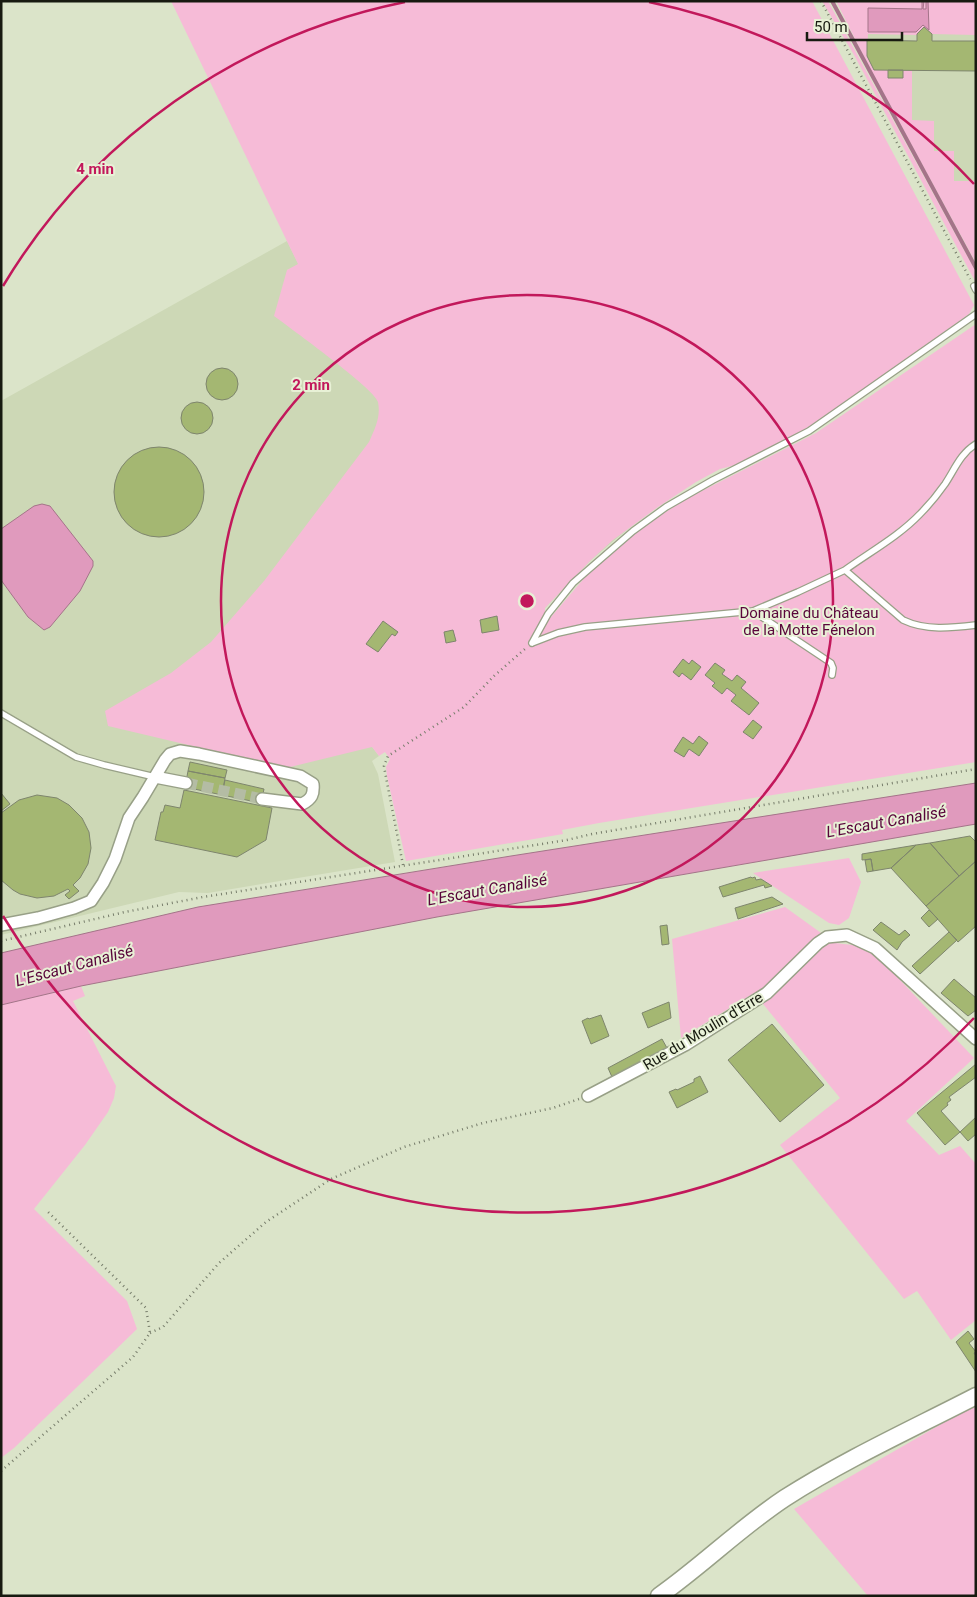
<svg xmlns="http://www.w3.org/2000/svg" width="977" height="1597" font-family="Roboto,sans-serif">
<rect width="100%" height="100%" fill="#dbe4c9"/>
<path fill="#cdd8b6" d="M843 1H976V257L867 56Z
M287 241 299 265 287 270 629 528 591 560 545 608 336 698 379 756 372 761 378 774 395 862 208 893 179 892 1 935V401Z"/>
<path fill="#f6bbd7" d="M171 1H812L974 305 969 314 905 361 809 427 743 463 720 469 696 482 658 507 613 540 591 560 545 608V624L592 569 643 527 684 500 816 433 976 324V762L599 823 562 830 563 834 406 861 387 776 386 767 390 759 385 752 379 756 372 747 286 768 108 726 105 711 171 673 211 642 264 581 369 442C375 428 381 417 378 402 375 389 290 328 274 316L287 270 298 264Z
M822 1H828L976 272V283L854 55Z
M836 1H976V35L932 34 924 27 917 35 868 34 867 56 874 70H912V120L934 121V151H954V181H976V263L870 69Z
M849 858 861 882 849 918 839 925 829 923 753 873Z
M785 907 835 943 861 946 882 961 974 1058 906 1121 939 1155 960 1146 976 1164V1320L951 1340 917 1291 904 1299 780 1145 840 1098 754 993 681 1038 672 939Z
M81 986 85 996 73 1001 116 1086 114 1098 108 1112 85 1145 34 1209 127 1301 137 1329 14 1448 1 1458V1005Z
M976 1404V1596H868L794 1509Z"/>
<path fill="#e09abd" stroke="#a47489" d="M922 1H924L923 9H926V1H928L929 30 923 25 916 32H868V8L922 9Z
M42 504 50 506 93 561V566L80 591 50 627 44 630 28 617 1 580V529L34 506Z
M976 783V824L437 917 81 986 1 1005V953L198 907 511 856Z"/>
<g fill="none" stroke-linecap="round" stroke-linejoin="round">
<path stroke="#a47489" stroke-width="4" d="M832 1 976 268"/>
</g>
<path fill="#a4b772" stroke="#7e856d" d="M924 27 932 34V41H976V71L874 70 867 56V40L917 41V34Z
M888 70H903V78H888Z
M206 384a16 16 0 1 1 32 0a16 16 0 1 1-32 0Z
M181 418a16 16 0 1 1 32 0a16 16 0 1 1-32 0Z
M114 492a45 45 0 1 1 90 0a45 45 0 1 1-90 0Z
M497 616 499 630 482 633 480 620Z
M383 621 398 632 395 636 392 634 378 652 366 644Z
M453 630 456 641 446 643 444 632Z
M683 659 689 664 692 660 701 667 691 680 682 673 679 677 673 672Z
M715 663 725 670 722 674 732 681 737 675 746 682 741 688 759 703 749 715 731 701 736 695 727 688 722 694 712 686 715 683 705 675Z
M753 720 762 727 753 739 743 732Z
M699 736 708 743 699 756 689 749 684 757 674 751 683 737 693 744Z
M190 762 227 770 225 778 188 771Z
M188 771 225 778 222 795 185 787Z
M225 780 264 789 261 803 222 795Z
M184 790 272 808 266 840 237 857 155 840 161 812H163L165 805 180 808Z
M1 793 10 804 1 811Z
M37 795 57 798 69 805 82 818 89 832 91 848 88 864 80 878 73 885 79 891 69 899 65 895 70 891 68 889 54 896 37 898 20 894 13 890 1 880V813L19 800Z
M970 836 976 842V861L959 876 930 843Z
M930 843 959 876 926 906 891 868 916 845Z
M916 845 891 868 873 871 871 859 862 860V854Z
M871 859 873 871 867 872 865 860Z
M976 861V926L958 942 926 906Z
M751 877 752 878 755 877 756 880 761 879 772 886 765 888 764 885 723 897 719 887Z
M772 897 783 904 738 919 735 908Z
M929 910 938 919 929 927 921 918Z
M881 922 899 935 905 930 910 935 902 942 897 950 873 930Z
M667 925 669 944 662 945 660 926Z
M949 932 957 940 920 974 912 966Z
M954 979 976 998V1010L968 1016 941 993Z
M669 1002 671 1018 648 1028 642 1013Z
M601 1015 609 1036 591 1044 582 1021 588 1018 589 1019Z
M772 1024 824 1085 780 1122 728 1060Z
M662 1039 667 1048 612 1077 608 1068Z
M976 1064V1077L949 1097 951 1100 947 1103 948 1105 941 1111 960 1132 945 1145 917 1113Z
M700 1076 708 1092 677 1108 669 1092 676 1089 677 1090 694 1082V1079Z
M976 1117V1134L968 1141 960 1132Z
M968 1331 974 1339 969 1343 976 1352 974 1353 976 1356V1372L956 1342Z"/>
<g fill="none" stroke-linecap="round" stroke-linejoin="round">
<path stroke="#b4bca4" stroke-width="11" stroke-dasharray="11 5.5" stroke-linecap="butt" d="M186 783 262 799"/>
<defs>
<path id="lane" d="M974 286 976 290
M976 444C960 454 955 469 945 484 938 494 929 505 920 514 899 536 870 552 845 570L903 620C926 631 951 628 976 625
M753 611 831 663 833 668 832 675
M532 643 548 614 573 583 633 531 666 507 713 480 809 431 976 314
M532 643 558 633 585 627 753 611 798 592 845 570
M1 713 76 757 104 765 155 777"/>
<path id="street" d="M155 777 186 783
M1 925 38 918 74 908 91 901 103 883 115 859 129 818 143 797 165 760 170 754 180 751 199 754 300 776 313 784C314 794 312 799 302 804L262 799
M588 1096 685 1045 767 993 818 943 827 937 847 935 875 948 976 1039"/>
<path id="secondary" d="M659 1596C703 1565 741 1527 785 1498 846 1459 912 1429 976 1396"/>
</defs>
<use href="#lane" stroke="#98a087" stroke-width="8"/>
<use href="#street" stroke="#98a087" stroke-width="14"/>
<use href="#secondary" stroke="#98a087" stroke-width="19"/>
<path stroke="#777d6b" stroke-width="2.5" stroke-dasharray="1 4" stroke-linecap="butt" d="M821 1 970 279
M403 865 385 772 384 766 388 756 464 707 494 676 526 648
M1 941 125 912 203 897 567 840 592 834 976 769
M150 1333 163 1327 219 1263 266 1222 331 1179 404 1147 483 1123 553 1108 579 1099
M1 1471 133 1357 150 1333 146 1308 47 1211"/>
<use href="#lane" stroke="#fff" stroke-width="5.5"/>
<use href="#street" stroke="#fff" stroke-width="11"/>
<use href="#secondary" stroke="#fff" stroke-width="16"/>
</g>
<g fill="none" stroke="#c2185b" stroke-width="2.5">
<circle cx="527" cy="601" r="306"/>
<path d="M974 1018A611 611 0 0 1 3 916M3 286A611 611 0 0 1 405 2M649 2A611 611 0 0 1 974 184"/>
</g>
<g text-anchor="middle" stroke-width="4" stroke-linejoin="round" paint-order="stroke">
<g font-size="15" fill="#5a063c" stroke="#e8f1d6">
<text x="809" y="618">Domaine du Château<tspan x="809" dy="17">de la Motte Fénelon</tspan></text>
</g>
<g font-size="15" fill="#171a10" stroke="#e8f1d6">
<text transform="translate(703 1031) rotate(-31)" y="5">Rue du Moulin d'Erre</text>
</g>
<g font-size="16" font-style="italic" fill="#58043a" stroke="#e8f1d6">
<text transform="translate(886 821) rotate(-10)" y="6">L'Escaut Canalisé</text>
<text transform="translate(487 889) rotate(-10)" y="6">L'Escaut Canalisé</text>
<text transform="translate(74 965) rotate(-15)" y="6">L'Escaut Canalisé</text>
</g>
</g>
<circle cx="527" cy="601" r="8" fill="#c2185b" stroke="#e8f1d6" stroke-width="2.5"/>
<g font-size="15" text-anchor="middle" font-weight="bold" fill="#c2185b" stroke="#e8f1d6" stroke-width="4" stroke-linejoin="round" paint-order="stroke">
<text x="95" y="174">4 min</text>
<text x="311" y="390">2 min</text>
</g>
<rect width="977" height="1597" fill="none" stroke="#171a10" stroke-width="5"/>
<path d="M807 32v8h95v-8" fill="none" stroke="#171a10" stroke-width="2.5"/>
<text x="814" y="32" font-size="15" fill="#171a10" stroke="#e8f1d6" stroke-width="4" paint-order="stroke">50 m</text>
</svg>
